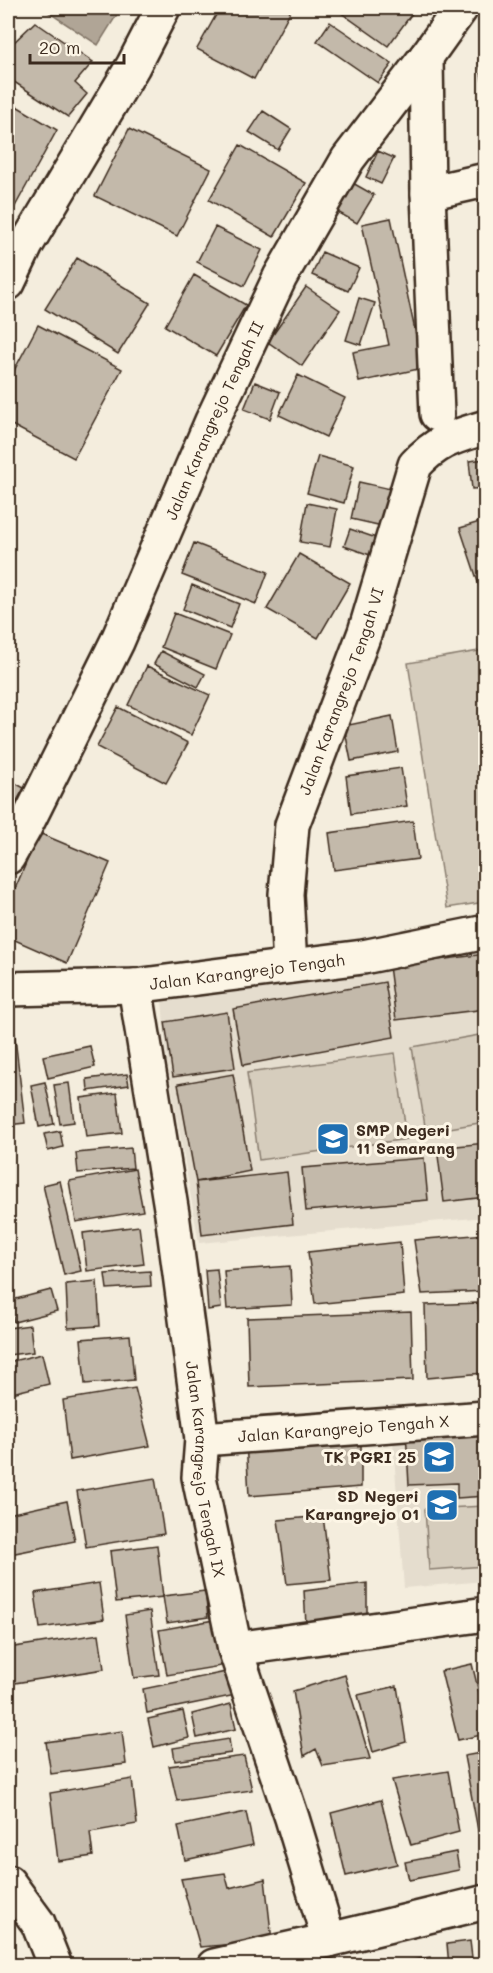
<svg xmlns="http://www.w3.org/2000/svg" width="493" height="1973" font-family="Mali,sans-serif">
<rect width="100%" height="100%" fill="#f4eddd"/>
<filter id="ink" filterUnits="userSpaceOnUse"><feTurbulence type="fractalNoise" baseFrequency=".0167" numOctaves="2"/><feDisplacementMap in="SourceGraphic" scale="12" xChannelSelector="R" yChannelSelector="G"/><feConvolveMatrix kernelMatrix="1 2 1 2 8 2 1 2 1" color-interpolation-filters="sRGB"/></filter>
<g filter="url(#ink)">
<path fill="#e5ddce" d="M485 942V1217L199 1243 167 1060 162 1001Z
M485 1421V1581L404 1588 392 1429Z"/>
<path fill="#d6cdbd" stroke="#887c6e" stroke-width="1.5" d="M485 650V902L447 908 408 663Z
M485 1034V1122L426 1132 412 1047Z
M395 1053 407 1139 259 1160 247 1073Z
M485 1506V1566L429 1570 425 1509Z"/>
<path fill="#b0a596" stroke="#817466" stroke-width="1.5" d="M42 8H121L98 45Z"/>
<path fill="#c3b9aa" stroke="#3b2a1e" stroke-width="1.5" d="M220 8H292L254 79 197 49Z
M343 8H416L388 46 340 12Z
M35 22 93 62 75 83 87 94 68 117 8 78V42L12 44Z
M330 22 392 64 378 83 317 41Z
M486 59V101L479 60Z
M8 101 57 130 12 212 8 209V143L11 140 8 138Z
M263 111 291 129 278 150 249 132Z
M129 129 211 169 177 236 95 196Z
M240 145 306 183 274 237 209 200Z
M378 151 394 158 381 184 366 177Z
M351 182 374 195 357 223 334 210Z
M391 218 423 368 359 382 353 352 389 345 362 224Z
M215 227 262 250 244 286 197 262Z
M322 252 359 268 348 291 312 275Z
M77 258 150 303 118 354 45 309Z
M194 275 246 305 216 356 165 326Z
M306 287 340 310 302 366 268 342Z
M359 298 375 303 361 345 346 340Z
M38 325 122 369 74 458 8 423V382Z
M298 375 345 398 326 437 279 415Z
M255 382 280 392 270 419 244 409Z
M318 456 354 466 344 503 307 493Z
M486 459V488L472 489 469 461Z
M359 482 395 490 387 527 351 519Z
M307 503 337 509 330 547 300 542Z
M486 520V586L480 588 460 528Z
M350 529 379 539 373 556 344 546Z
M194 543 268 572 256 604 182 575Z
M299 554 350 583 318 638 267 609Z
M192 585 239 604 230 628 183 609Z
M174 613 230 635 216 669 161 647Z
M161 651 205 674 198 687 154 664Z
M147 666 210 695 191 735 128 705Z
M118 707 188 743 166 783 97 747Z
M392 716 398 752 351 761 344 726Z
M401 768 407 806 351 814 346 776Z
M8 779 24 788 8 817Z
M413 821 418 859 334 870 329 833Z
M39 833 110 863 67 963 8 937V905Z
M486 954V1009L396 1020 389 966Z
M385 982 394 1037 243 1065 233 1009Z
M227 1012 235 1068 173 1077 165 1022Z
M14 1029 25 1123 8 1125V1030Z
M90 1046 95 1067 48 1078 43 1056Z
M127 1074 129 1085 88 1091 87 1079Z
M233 1074 250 1171 196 1182 178 1084Z
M45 1082 54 1124 39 1127 31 1085Z
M69 1083 74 1122 60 1124 54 1085Z
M117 1093 122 1133 86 1137 81 1098Z
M60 1131 63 1147 48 1151 44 1134Z
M486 1143V1197L444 1202 437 1148Z
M131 1148 133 1168 78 1173 76 1153Z
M424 1158 428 1200 306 1211 302 1168Z
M135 1169 143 1211 76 1222 69 1181Z
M287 1172 293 1224 202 1235 196 1182Z
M60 1181 81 1271 64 1275 43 1185Z
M139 1226 144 1264 87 1271 83 1233Z
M486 1234V1291L422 1294 414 1240Z
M400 1242 404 1295 315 1304 308 1252Z
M290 1266 292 1305 227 1309 224 1271Z
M217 1269 221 1308 208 1310 205 1270Z
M150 1271 151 1286 107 1289 105 1274Z
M97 1281 100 1326 68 1328 66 1284Z
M51 1290 57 1311 14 1322 8 1301Z
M478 1303 484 1373 427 1378 425 1305Z
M411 1312 413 1380 249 1387 247 1318Z
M30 1325 33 1352 8 1355V1328Z
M130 1335 134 1380 85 1384 81 1339Z
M42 1354 49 1384 8 1394V1362Z
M135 1388 150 1446 70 1460 63 1400Z
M486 1427V1496L457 1498V1483L409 1485 406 1431Z
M361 1434V1487L249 1496 246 1440Z
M155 1478 164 1534 86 1547 77 1491Z
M67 1501 75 1541 10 1554 8 1543V1514Z
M323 1516 331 1580 287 1584 278 1520Z
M157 1545 163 1597 116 1602 110 1551Z
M99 1583 104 1619 40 1628 35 1593Z
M367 1583V1614L306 1624 304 1591Z
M205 1591 208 1617 167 1623 163 1596Z
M150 1611 159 1675 134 1678 125 1615Z
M214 1620 221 1666 167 1675 159 1630Z
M99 1634 104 1669 8 1684V1648Z
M472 1664 486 1721V1734L458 1740 441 1671Z
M231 1671 236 1695 147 1713 143 1689Z
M345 1675 370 1759 323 1766 316 1749 304 1756 293 1691Z
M397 1686 406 1742 373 1752 358 1695Z
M231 1704 236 1729 197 1738 192 1714Z
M183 1711 189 1738 154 1747 148 1719Z
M122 1731 126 1764 51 1774 46 1742Z
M229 1739 231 1753 175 1761 173 1748Z
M486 1752V1840L480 1841 464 1756Z
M244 1756 252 1790 177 1801 169 1766Z
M448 1771 459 1832 411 1845 392 1780Z
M132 1779 137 1824 90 1832 93 1856 58 1861 50 1793Z
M381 1800 397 1864 346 1876 331 1813Z
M246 1812 253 1845 185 1860 178 1826Z
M456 1852 459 1870 409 1880 405 1862Z
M225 1873 229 1888 265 1879 272 1941 200 1947 181 1879Z
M470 1941 473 1966H449L447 1944Z
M481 1941H486V1966H483Z
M430 1957 432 1966H395L394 1963Z"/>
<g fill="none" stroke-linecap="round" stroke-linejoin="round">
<defs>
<g id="minor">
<path d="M426 57 428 193 437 414"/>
<path d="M428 193 486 180"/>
<path d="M8 283 26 245 133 66 163 8"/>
<path id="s1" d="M8 857 25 827 117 642 212 421 280 277 348 159 426 57 461 8"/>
<path id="s2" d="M290 966 286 894 292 825 365 632 415 465C438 440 454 437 486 427"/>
<path id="s3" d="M135 986 172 1214 202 1439 199 1477 235 1649 292 1818 329 1940"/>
<path id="s4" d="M8 989 135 986 363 957 486 932"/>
<path id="s5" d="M202 1439 486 1418"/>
<path d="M235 1649 486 1614"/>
<path d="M8 1882 38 1923 55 1966"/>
<path d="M214 1966 329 1940 486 1902"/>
</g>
</defs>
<use href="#minor" stroke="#3b2a1e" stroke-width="38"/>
<use href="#minor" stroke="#fcf5e5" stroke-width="33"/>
</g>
</g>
<defs>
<symbol id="school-square" viewBox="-11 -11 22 22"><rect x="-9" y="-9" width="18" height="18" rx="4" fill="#1f6fb2" stroke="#fcf5e5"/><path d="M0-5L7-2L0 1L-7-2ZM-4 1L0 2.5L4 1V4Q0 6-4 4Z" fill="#fff"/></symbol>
</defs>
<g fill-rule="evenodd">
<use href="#school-square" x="314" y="1120" width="38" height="38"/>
<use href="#school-square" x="420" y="1438" width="38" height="38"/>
<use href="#school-square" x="423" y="1486" width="38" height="38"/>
</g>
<g text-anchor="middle" stroke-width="6" stroke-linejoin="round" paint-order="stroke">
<g font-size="16" fill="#3b2a1e" stroke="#fcf5e5">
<text dy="6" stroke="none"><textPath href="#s1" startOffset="483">Jalan Karangrejo Tengah II</textPath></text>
<text dy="6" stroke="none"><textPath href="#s2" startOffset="284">Jalan Karangrejo Tengah VI</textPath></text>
<text dy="6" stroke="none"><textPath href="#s4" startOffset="240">Jalan Karangrejo Tengah</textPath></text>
<text dy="6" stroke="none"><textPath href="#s5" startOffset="142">Jalan Karangrejo Tengah X</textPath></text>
<text dy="6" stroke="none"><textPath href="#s3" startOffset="489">Jalan Karangrejo Tengah IX</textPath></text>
</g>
<g font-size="16" font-weight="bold" fill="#3b2a1e" stroke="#fcf5e5" text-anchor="end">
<text x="356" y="1136" text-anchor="start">SMP Negeri<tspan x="356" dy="18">11 Semarang</tspan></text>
<text x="416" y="1463">TK PGRI 25</text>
<text x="419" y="1502">SD Negeri<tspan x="419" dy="18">Karangrejo 01</tspan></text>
</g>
</g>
<rect width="493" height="1973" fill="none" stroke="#fcf5e5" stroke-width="30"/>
<rect x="15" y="15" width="463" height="1943" fill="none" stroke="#3b2a1e" stroke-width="2" filter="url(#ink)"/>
<path d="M30 54v9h94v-9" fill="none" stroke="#3b2a1e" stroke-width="3"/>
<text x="39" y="54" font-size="18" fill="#3b2a1e" stroke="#fcf5e5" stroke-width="4.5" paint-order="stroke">20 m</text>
</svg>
